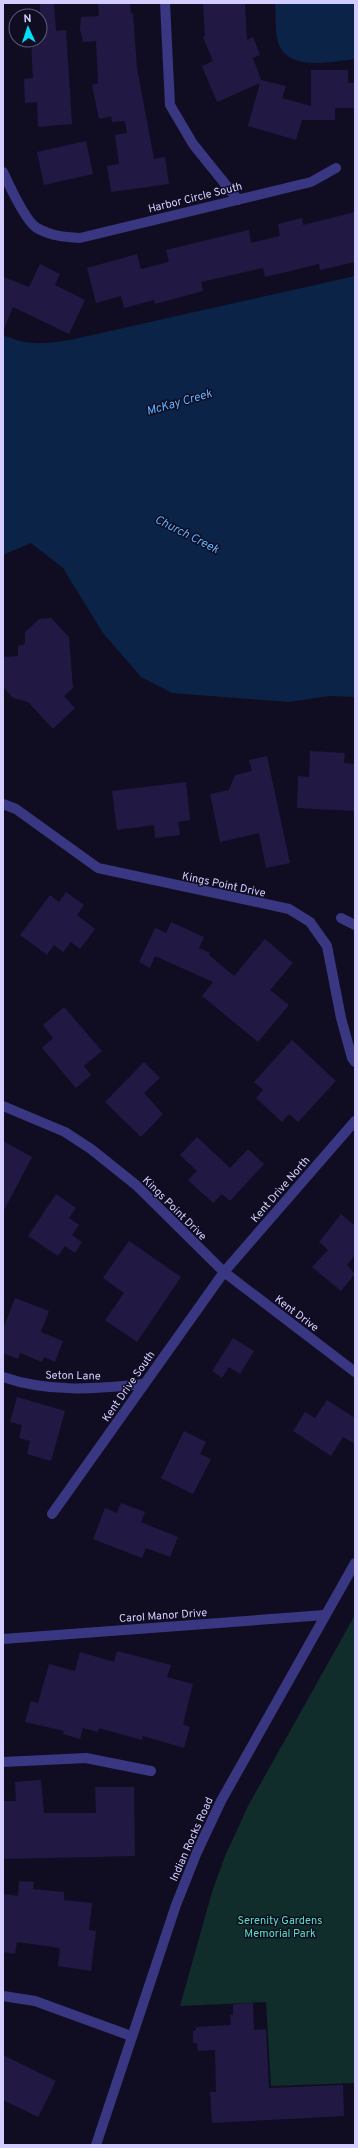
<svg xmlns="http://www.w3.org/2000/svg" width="358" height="2148" font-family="Overpass,sans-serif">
<rect width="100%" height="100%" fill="#100d22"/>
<path fill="#102c2b" d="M355 1615V2083L271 2086 266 2002 180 2006 212 1892 225 1856 248 1806Z"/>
<path fill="#0b2347" d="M275 3H355V59C330 62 284 73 277 38 275 27 276 14 275 3Z
M355 276V697L329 696 289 702 172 693 141 677 103 633 63 568 31 543 3 555V335C28 346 44 344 70 340Z"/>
<path fill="#211943" d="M40 3H54L56 31 66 30 72 124 38 127 37 102 25 103 24 79 33 78 31 40H40Z
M98 3H130L131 14 133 13 137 68 154 159 165 157 169 184 111 192 107 166 119 164 115 135 127 133 125 121 112 122 111 116 99 119 92 85 98 83 96 41 83 42 80 29 81 17 99 16Z
M203 3H245L247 40 253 37 260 55 253 58 261 80 286 86 282 98 311 106V70H348V83H355V108H335V120H302L296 140 248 126 260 83 217 102 202 66 213 61 203 37 205 36Z
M86 141 93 174 44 185 37 152Z
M355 212V262L320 270 319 264 265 277 263 268 201 282 203 291 155 304 154 300 124 308 121 296 96 303 87 268 137 254 141 269 169 262 166 250 249 230 251 243 280 236 278 224 302 218 303 225Z
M40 264 60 274 55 285 85 300 69 334 13 307 3 331V277L29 287Z
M51 618 69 637 73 688 64 696 75 708 53 729 28 702 13 698 4 688 3 678V657L18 656V646L25 644V632L39 619Z
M310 751 345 753 344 763 355 764 354 811 297 808 298 776 309 777Z
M267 756 290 863 266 868 259 833 220 842 210 794 229 790 235 775 252 771 249 760Z
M186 782 190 820 178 822 180 835 155 838 154 825 117 830 112 791Z
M66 892 84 905 77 915 95 929 80 949 71 942 63 952 54 945 47 955 20 935 50 895 59 902Z
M171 922 204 937 199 948 210 953 209 955 234 976 265 939 293 963 270 990 289 1005 258 1042 202 996 213 982 155 956 150 968 139 962 155 928 166 933Z
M64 1007 102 1051 84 1066 91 1075 76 1088 42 1048 53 1038 43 1025Z
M292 1040 336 1081 298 1122 289 1114 282 1122 256 1098 263 1090 254 1082Z
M144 1062 160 1078 144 1093 163 1114 141 1137 105 1102Z
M197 1137 230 1168 248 1149 264 1164 230 1201 222 1194 213 1203 188 1180 197 1171 180 1155Z
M3 1141 32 1157 3 1212Z
M56 1194 76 1208 69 1218 79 1225 72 1235 82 1242 75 1253 65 1246 58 1256 28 1236Z
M341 1214 355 1226V1255L347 1265 355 1274 341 1291 312 1267 328 1250 319 1242Z
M129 1241 181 1277 137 1342 105 1320 124 1293 103 1278Z
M15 1298 49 1311 41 1332 63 1341 55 1362 44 1357 42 1362 20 1353 18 1359 3 1353V1329Z
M233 1338 254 1351 240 1374 229 1367 222 1378 212 1371Z
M17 1397 65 1411 51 1461 27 1454 30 1441 19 1438 22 1425 10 1422Z
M327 1400 355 1418V1444L343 1437 331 1456 293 1431 305 1412 315 1418Z
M184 1431 206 1442 200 1454 211 1459 193 1494 161 1478Z
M121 1503 145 1512 141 1522 178 1537 170 1557 146 1548 142 1558 93 1539 105 1508 117 1513Z
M117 1651 171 1665 167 1677 193 1684 183 1724 190 1727 184 1748 143 1736 142 1740 99 1728 98 1732 83 1728 80 1739 63 1734 64 1731 25 1722 31 1701 38 1703 49 1664 75 1671 80 1652 114 1662Z
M41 1780 44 1813H96L95 1787H134L135 1856 3 1859V1801H16L15 1782Z
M19 1881 34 1882 33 1889 64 1892V1900L92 1903 89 1930 96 1931 91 1971 58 1966 60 1948 17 1942 15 1954 3 1952V1894L18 1896Z
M253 2003 254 2030 266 2029 269 2088 343 2085 344 2116 212 2123 210 2092H216L215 2050 198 2051 197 2043H193V2031L196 2030V2027L231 2025 230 2015H233V2004Z
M3 2055 56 2081 38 2117 3 2100Z"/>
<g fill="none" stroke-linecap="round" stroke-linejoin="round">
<path stroke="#3a3782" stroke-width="10" d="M165 3 170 105 193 144 238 200
M3 172C9 185 26 222 37 228 51 236 64 237 80 238L311 182 336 168
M3 804 16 809 98 868 289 909 310 922 327 946 341 1018 352 1058 355 1062
M341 918 355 925
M3 1106 65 1132 91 1149 136 1185 224 1272 355 1372
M3 1377C49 1393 96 1389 143 1384
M52 1514 224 1272 355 1121
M3 1639 325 1615
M3 1762 86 1758 151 1771
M3 1996 35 2001 131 2036"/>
<path stroke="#3a3782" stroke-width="10" d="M96 2145 176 1905 197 1852 221 1801 355 1563"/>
</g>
<g text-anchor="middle" stroke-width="3" stroke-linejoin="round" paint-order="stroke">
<g font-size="11" fill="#d3ceff" stroke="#100d22">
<text transform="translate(195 197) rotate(-14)" y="4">Harbor Circle South</text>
<text transform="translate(224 884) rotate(12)" y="4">Kings Point Drive</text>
<text transform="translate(280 1189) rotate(-49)" y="4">Kent Drive North</text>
<text transform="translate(175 1208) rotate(45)" y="4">Kings Point Drive</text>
<text transform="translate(297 1313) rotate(37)" y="4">Kent Drive</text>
<text transform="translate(73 1375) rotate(1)" y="4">Seton Lane</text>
<text transform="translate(128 1386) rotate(-55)" y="4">Kent Drive South</text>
<text transform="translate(163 1615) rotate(-4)" y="4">Carol Manor Drive</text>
<text transform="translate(191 1839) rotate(-66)" y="4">Indian Rocks Road</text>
</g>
<g font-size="11" fill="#58e1be" stroke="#100d22">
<text x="280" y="1924">Serenity Gardens<tspan x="280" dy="13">Memorial Park</tspan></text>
</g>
<g font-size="12" font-style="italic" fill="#5cb4ff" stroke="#100d22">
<text transform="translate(179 402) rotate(-16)" y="4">McKay Creek</text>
<text transform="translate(187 534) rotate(27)" y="4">Church Creek</text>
</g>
</g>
<rect width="358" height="2148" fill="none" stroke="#d3ceff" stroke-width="8"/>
<g transform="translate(28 28) rotate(357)"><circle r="19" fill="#100d22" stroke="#5e5a7a"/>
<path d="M0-3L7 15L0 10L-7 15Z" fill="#00e1f9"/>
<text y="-6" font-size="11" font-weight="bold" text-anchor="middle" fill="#d3ceff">N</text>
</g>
</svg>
